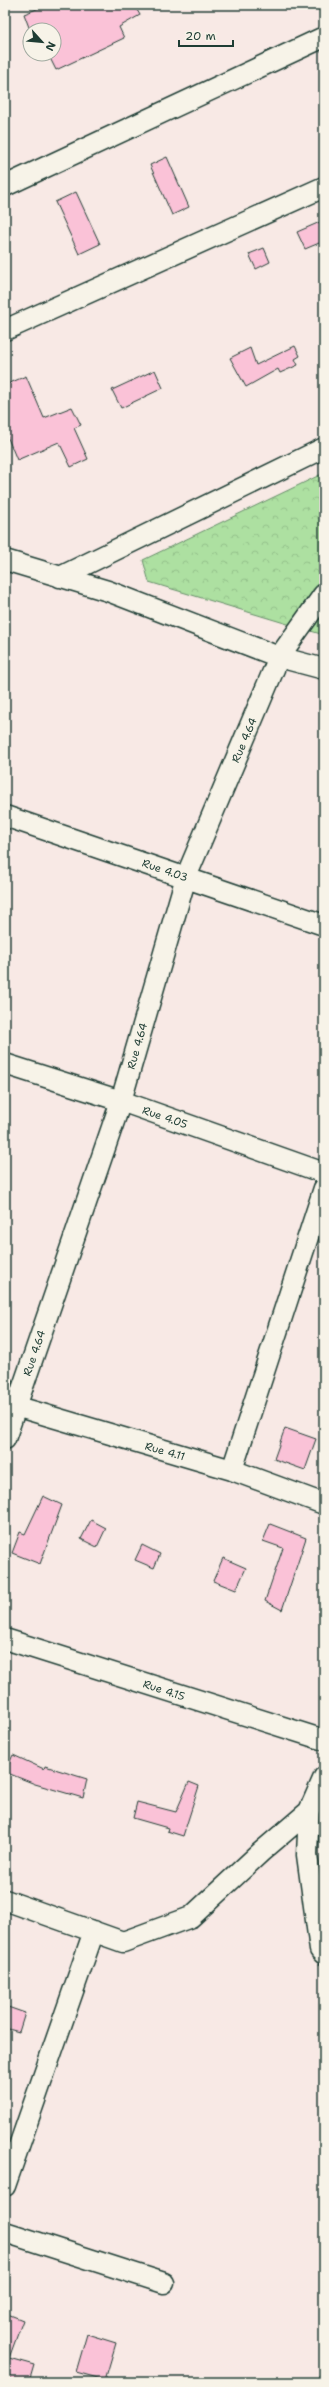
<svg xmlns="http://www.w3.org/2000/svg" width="329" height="2387" font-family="'Shantell Sans',sans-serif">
<defs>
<pattern id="forest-crowns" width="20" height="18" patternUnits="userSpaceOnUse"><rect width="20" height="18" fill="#ade0a1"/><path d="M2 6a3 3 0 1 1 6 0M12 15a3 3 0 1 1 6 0" fill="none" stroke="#94c18b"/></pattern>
</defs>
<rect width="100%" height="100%" fill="#f8e9e5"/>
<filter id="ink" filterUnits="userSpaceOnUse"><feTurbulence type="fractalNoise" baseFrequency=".025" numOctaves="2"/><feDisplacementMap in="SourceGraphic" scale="8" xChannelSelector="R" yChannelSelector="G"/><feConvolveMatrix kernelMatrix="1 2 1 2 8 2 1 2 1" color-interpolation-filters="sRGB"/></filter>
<g filter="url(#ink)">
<path fill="url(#forest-crowns)" stroke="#668e6a" d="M324 473V635L149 582 143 560Z"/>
<path fill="#fac2d7" stroke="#1f3d34" d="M47 5H134L140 15 119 27 124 38 56 70 48 54H54V30H30L24 14Z
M167 157 189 207 172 215 150 165Z
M76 192 100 244 79 254 55 202Z
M320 222 324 232V241L305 249 297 232Z
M264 248 270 262 256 269 249 254Z
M295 346 300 356 295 359 298 365 280 373 278 369 246 387 230 358 250 348 256 365Z
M155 370 163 388 121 408 112 390Z
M26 376 44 418 72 407 81 425 74 428 88 459 71 467 59 442 17 460 5 431V385Z
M285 1428 316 1439 305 1470 274 1459Z
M43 1496 62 1505 40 1564 12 1553 20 1532 25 1534Z
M91 1520 106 1528 97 1547 81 1539Z
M270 1524 306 1538 282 1610 265 1601 283 1548 263 1541Z
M142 1545 160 1554 154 1568 135 1560Z
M223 1558 246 1568 236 1590 213 1581Z
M13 1755 44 1769 45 1766 87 1779 83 1798 35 1784 5 1772Z
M189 1782 199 1786 183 1836 167 1831 168 1828 133 1818 137 1802 176 1812Z
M5 2006 25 2013 19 2032 5 2028Z
M5 2313 23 2320 9 2358 34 2365 29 2382H19L5 2378Z
M87 2334 116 2343 105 2380 76 2372Z"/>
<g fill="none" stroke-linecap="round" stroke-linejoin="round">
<defs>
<path id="minor" d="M5 186 324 37
M5 330 324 187
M5 560 108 591 279 657 324 669
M60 577 324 448
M5 816 324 925
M5 1064 121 1101 324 1173
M5 1403 232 1470 324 1504
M5 1439 121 1101 186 877 279 657 324 594
M232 1470 324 1188
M5 1639 324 1740
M324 1777 309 1811 307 1855 320 1950 324 1954
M5 1900 123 1942 191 1917 261 1852 309 1811
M5 2186 94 1931
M5 2232 164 2283"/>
</defs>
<use href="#minor" stroke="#1f3d34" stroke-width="23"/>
<use href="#minor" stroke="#f7f3e8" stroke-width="20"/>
</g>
</g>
<g text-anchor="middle" stroke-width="3" stroke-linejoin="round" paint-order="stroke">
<g font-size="11" fill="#1f3d34" stroke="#f7f3e8">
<text transform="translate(244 740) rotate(-67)" y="4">Rue 4.64</text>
<text transform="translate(165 870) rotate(19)" y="4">Rue 4.03</text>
<text transform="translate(137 1046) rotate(-74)" y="4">Rue 4.64</text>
<text transform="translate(165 1117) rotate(19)" y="4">Rue 4.05</text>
<text transform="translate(34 1353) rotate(-71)" y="4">Rue 4.64</text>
<text transform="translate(165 1451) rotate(16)" y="4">Rue 4.11</text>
<text transform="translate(164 1690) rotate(18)" y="4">Rue 4.15</text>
</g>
</g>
<rect width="329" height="2387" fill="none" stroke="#f7f3e8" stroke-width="20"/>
<rect x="10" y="10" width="309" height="2367" fill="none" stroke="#1f3d34" stroke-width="1.5" filter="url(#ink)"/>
<g transform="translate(42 42) rotate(117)"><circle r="19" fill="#f7f3e8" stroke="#a1aaa0"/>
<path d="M0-3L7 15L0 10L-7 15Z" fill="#1f3d34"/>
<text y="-6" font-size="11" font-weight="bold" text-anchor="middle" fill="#1f3d34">N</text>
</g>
<path d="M179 40v6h54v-6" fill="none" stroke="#1f3d34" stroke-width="2"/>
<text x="185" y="40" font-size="12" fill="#1f3d34" stroke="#f7f3e8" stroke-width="3" paint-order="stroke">20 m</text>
</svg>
